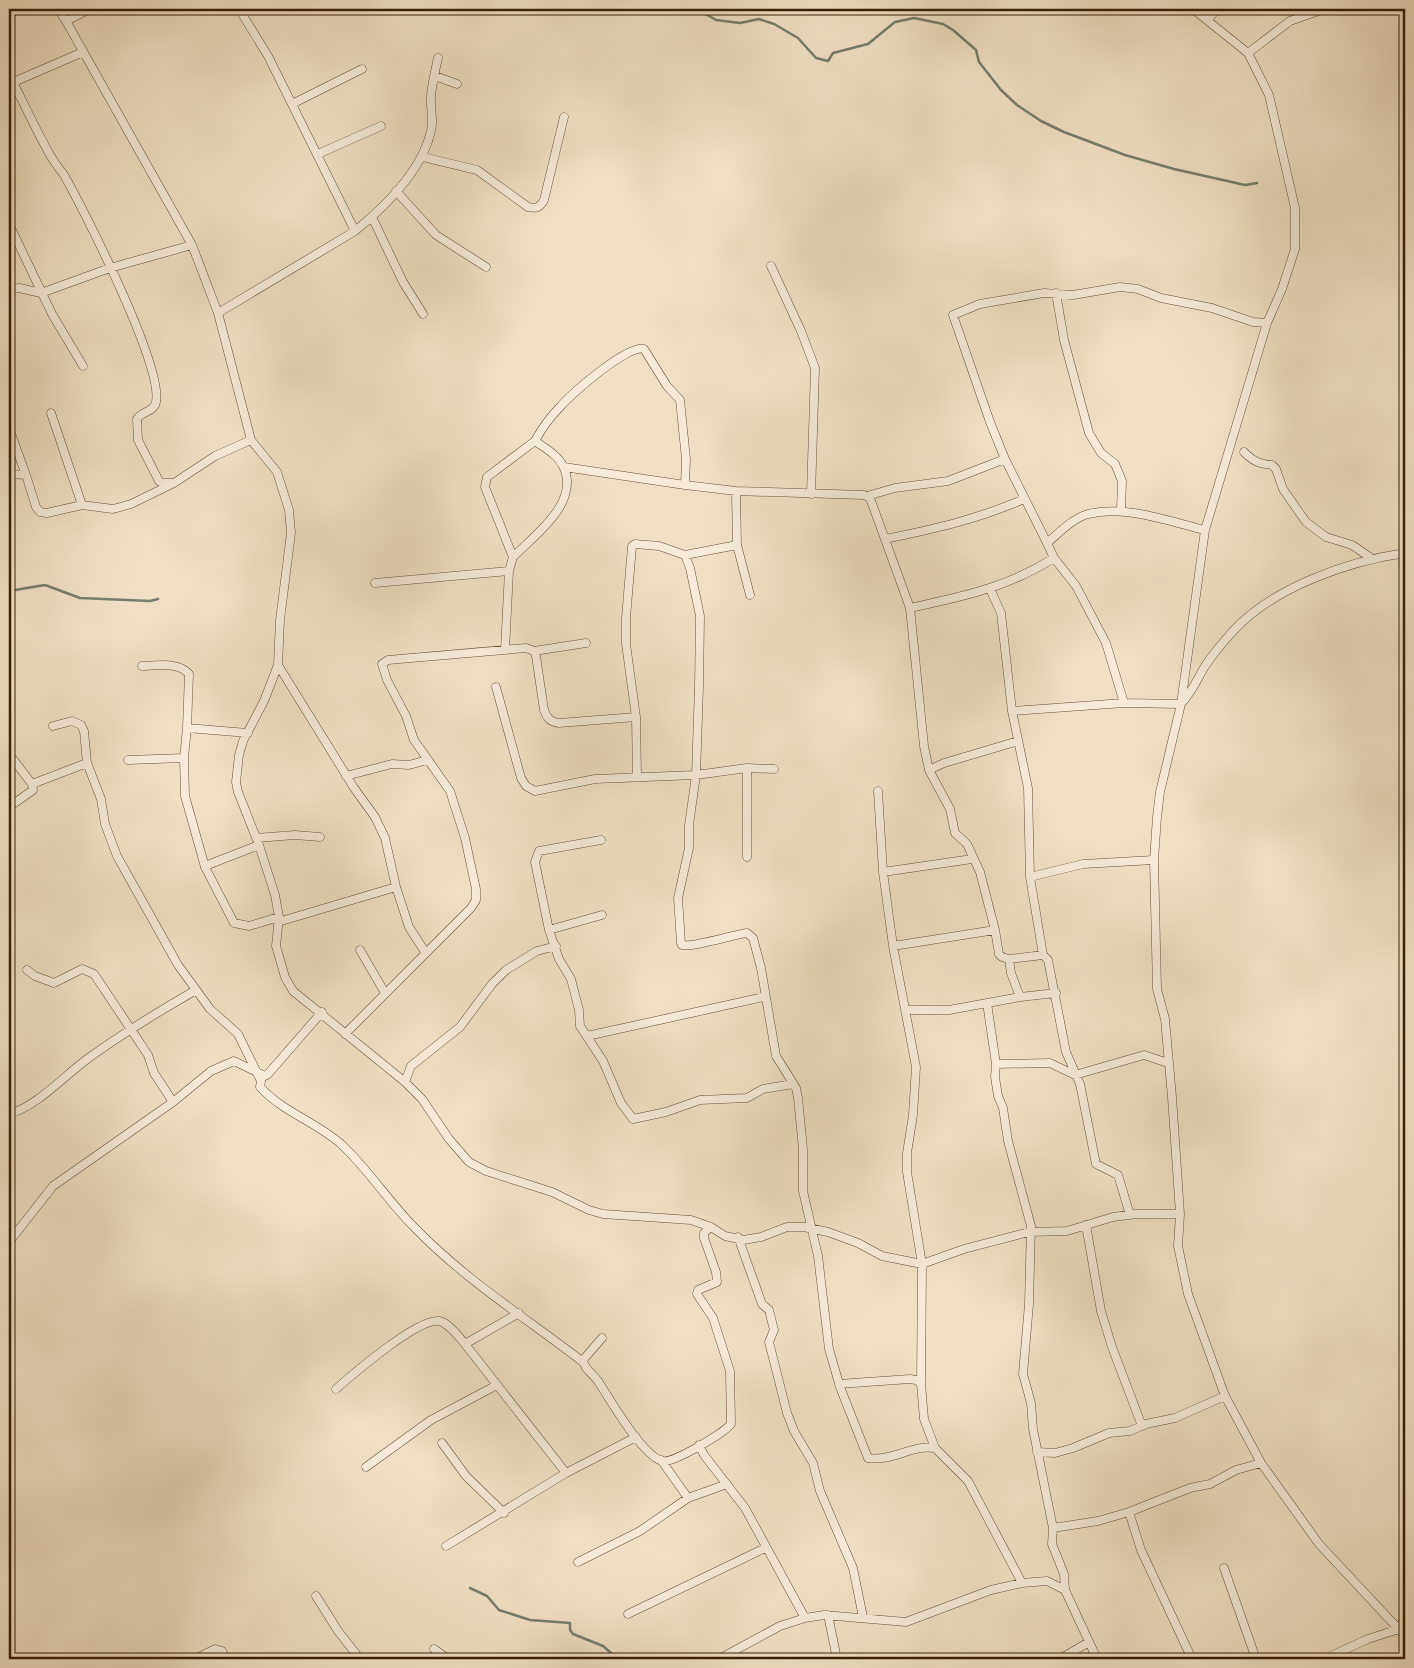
<svg xmlns="http://www.w3.org/2000/svg" width="1414" height="1668" font-family="'IM FELL French Canon',serif">
<rect width="100%" height="100%" fill="#f0e0c3"/>
<filter id="stains"><feTurbulence type="fractalNoise" baseFrequency=".004" numOctaves="4"/><feColorMatrix values="0 0 0 0 .2 0 0 0 0 .09 0 0 0 0 .02 0 0 0 .5 -.17"/></filter>
<radialGradient id="worn" r=".72"><stop offset=".6" stop-color="#630" stop-opacity="0"/><stop offset="1" stop-color="#630" stop-opacity=".3"/></radialGradient>
<g fill="none" stroke-linecap="round" stroke-linejoin="round">
<path stroke="#757e6b" stroke-width="2.5" d="M685 9 702 12 716 20 740 23 759 19 774 24 798 38 816 58 828 61 833 53 868 44 895 22 914 18 943 24 953 30 976 50 979 62 1001 90 1017 105 1041 121 1064 132 1125 155 1174 169 1245 185 1257 183
M9 591 45 585 80 598 150 601 158 599
M470 1588 487 1596 499 1610 530 1620 570 1623V1630L573 1634 603 1646 618 1659"/>
<defs>
<path id="minor" d="M58 9 66 21
M90 9 66 21 192 245 218 313 251 440 277 472 289 510 291 533 280 620 278 665 264 701 243 741 239 755 236 782 238 792 259 845 275 895 279 917 276 946 285 977 293 991 405 1082 422 1099 449 1139 469 1162 486 1171 552 1192 589 1210 603 1214 691 1220 711 1227 725 1236 743 1240 761 1237 787 1227H804L828 1232 858 1243 882 1256 922 1264 964 1249 1029 1232 1067 1231 1113 1217 1136 1214H1180
M239 9 268 56 355 231
M1193 9 1248 53 1269 95 1295 208V249L1282 289 1267 323 1205 530 1181 704 1160 792 1157 817 1154 860 1157 989 1165 1019 1172 1097 1180 1214 1178 1246 1188 1294 1225 1396 1261 1463 1319 1544 1405 1636
M1208 19 1217 9
M1248 53 1290 21 1324 9
M435 76 457 84
M13 82C25 106 36 130 49 153 53 161 59 168 64 175 85 212 163 366 156 402 154 412 142 411 137 419L138 440 159 481 162 483H174
M9 84 83 52
M292 104 362 69
M318 154 381 126
M423 157 477 170 528 207C537 209 540 207 544 200L564 117
M396 191 436 235 486 267
M372 217 403 282 423 314
M9 224 52 314 83 366
M771 266 801 331 815 368 811 494
M9 290 19 288 41 293 110 268 192 245
M1056 293 1064 340 1089 433 1101 453 1115 464 1122 481 1121 511
M218 313 355 231C386 206 422 171 431 131 434 120 430 108 431 96 432 84 435 71 438 58
M51 413 82 505
M9 428 26 475
M535 441C542 428 550 417 560 407 571 394 628 344 644 349L667 386 680 400 686 459 685 485 564 467
M1244 452C1253 461 1259 464 1272 465L1276 469 1283 489 1306 522 1326 537 1352 545 1371 558
M1005 459 990 422 953 315 980 304 1044 293 1073 295 1120 287 1138 289 1161 298 1212 308 1253 322 1267 323
M9 474 26 475 36 507 40 512 47 513 82 505 113 509 131 504 174 483 215 456 251 440
M685 485 736 491 864 495 870 498 910 608 924 746 929 770 950 809 955 833 967 844 980 872 995 930 999 954 1002 957 1009 959 1043 955 1048 960 1066 1052 1080 1084 1096 1164 1118 1175 1130 1215
M736 491 737 545 750 595
M867 496 895 488 948 481 1005 459 1047 543
M885 539C935 529 978 519 1024 499
M685 555 690 568 700 616 699 687 696 775 689 825V848L678 898 681 943 682 945C692 948 732 935 747 933L753 938 761 968 776 1056 796 1088 798 1098 803 1149V1191L818 1256 829 1349 840 1387 868 1458C892 1462 913 1444 935 1448
M1054 558 1047 543C1059 533 1073 518 1088 514 1126 505 1168 521 1205 530
M375 583 509 571
M990 589 1001 613 1012 711
M910 608C964 596 1006 588 1054 558L1076 586 1106 643 1124 703 1181 704C1194 689 1196 681 1205 666 1213 654 1224 641 1234 630 1274 587 1349 561 1405 553
M505 650 509 571 513 557 485 487 487 477 535 441C545 448 558 455 563 466 581 502 535 535 513 557
M534 651 586 643
M278 665 354 788 375 817 385 838 396 887 409 927 425 952
M142 666C156 666 178 661 189 674L187 728 248 733
M496 687 521 778 526 786 535 791 595 779 696 775 747 768 774 769
M53 726 72 721 81 725 84 731 87 763 101 799 105 824 117 856 178 965 210 1009 238 1034 261 1081 260 1087C283 1112 316 1122 341 1144 368 1169 388 1201 414 1227 464 1279 526 1318 583 1362
M187 728 184 758 185 796 205 867 234 923 249 926 279 917
M9 754 32 784 87 763
M128 760 184 758
M747 768V857
M929 770 944 763 1018 741
M346 776 392 764 409 765 427 760
M637 776 636 717 626 644V618L632 546 635 544 659 546 685 555 737 545
M878 791 883 872 893 946 916 1067 913 1115 907 1153V1172L922 1264 921 1384 924 1419 935 1448 968 1481 1022 1583
M9 807 33 790 32 784
M256 838 295 835 320 837
M601 840 539 851 535 862 549 930 559 959 571 979 579 1010 580 1026 603 1061 621 1103 633 1119 666 1112 700 1100 747 1098 763 1089 793 1084
M205 866 259 845
M883 872 972 859
M1030 877 1083 864 1154 860
M278 922 396 887
M549 930 602 915
M893 946 995 930
M360 950 385 993
M1043 955 1030 877 1028 788 1012 711 1124 703
M1009 959 1011 973 1020 997
M27 970 35 976 54 983 82 969 94 974 148 1055 154 1073 173 1102
M987 1003 996 1064
M905 1010H949L1020 997 1056 993
M345 1034 471 908 476 900V889L465 838 450 791 414 740 406 716 387 680 382 664 388 660 526 648 534 651 536 656 544 710C547 718 550 722 559 723L636 717
M587 1036 764 997
M405 1082 411 1066 460 1027 492 984 506 970 537 951 556 946
M9 1114C36 1107 64 1076 86 1060 121 1034 158 1012 196 990
M1086 1225 1101 1311 1112 1347 1142 1426
M738 1237 762 1304 769 1310 774 1330 769 1342 787 1413 794 1431 813 1463 820 1491 853 1568 863 1617
M9 1242 53 1186 173 1102 211 1071 234 1061 265 1076 268 1074 322 1012
M602 1338 583 1360C584 1369 593 1374 598 1381 610 1400 642 1455 662 1461 673 1464 725 1432 731 1424L730 1371 713 1318 697 1294 698 1290 717 1282 716 1272 704 1238V1233L711 1227
M839 1384 910 1379 916 1380 921 1384
M336 1389C353 1374 418 1318 439 1321 449 1323 459 1337 465 1344
M442 1443 466 1476 504 1513
M699 1445 704 1455 745 1508 805 1618
M1037 1452 1055 1453 1073 1448 1109 1433 1130 1431 1146 1424 1175 1418 1225 1396
M661 1460 688 1498 727 1484
M366 1467 431 1420 497 1385
M566 1473 636 1437
M1053 1528 1098 1521 1129 1512
M446 1546 566 1473 465 1344 519 1313
M578 1562 640 1531 688 1498
M1224 1568 1256 1659
M1065 1590 1064 1574 1052 1544 1053 1528 1033 1429 1031 1403 1023 1374 1029 1304 1031 1226 1008 1141 1003 1108 998 1096 995 1077 996 1064 1050 1063 1075 1075 1144 1055 1168 1063
M316 1596 338 1631 360 1659
M628 1614 765 1548
M828 1615 837 1659
M434 1649 448 1659
M195 1659 215 1649 222 1651 226 1659
M719 1659 780 1626 805 1618 824 1615 906 1622 991 1590 1022 1583 1047 1581 1065 1590 1097 1659
M1060 1659 1089 1642
M1192 1659 1141 1550 1129 1512 1190 1488 1210 1484 1236 1470 1261 1463
M1324 1659 1368 1639 1399 1629 1405 1617"/>
</defs>
<use href="#minor" stroke="#684e36" stroke-width="9"/>
<use href="#minor" stroke="#f5ebd8" stroke-width="8"/>
</g>
<rect width="1414" height="1668" fill="none" stroke="#f0e0c3" stroke-width="30"/>
<rect x="10" y="10" width="1394" height="1648" fill="none" stroke="#3b1e07" stroke-width="2.5"/>
<rect x="15" y="15" width="1384" height="1638" fill="none" stroke="#3b1e07"/>
<rect width="100%" height="100%" filter="url(#stains)"/>
<rect width="100%" height="100%" fill="url(#worn)"/>
</svg>
